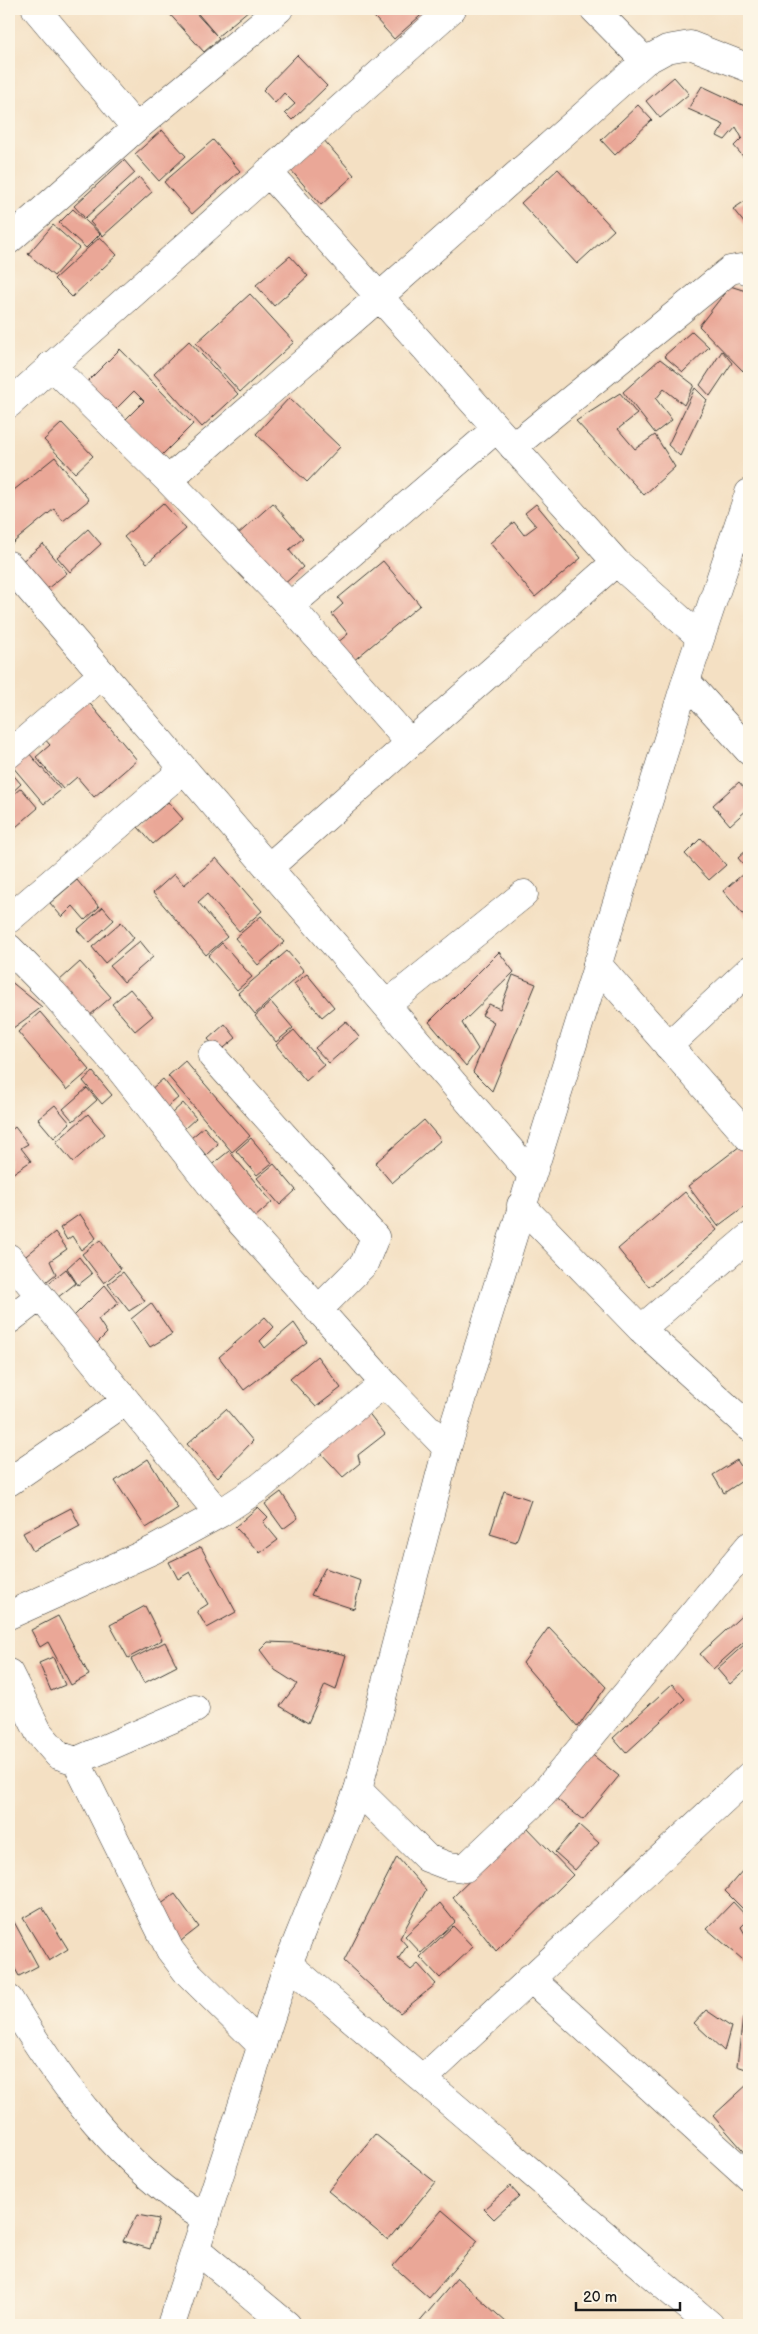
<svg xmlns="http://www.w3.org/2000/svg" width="758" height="2334" viewBox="0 0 758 2334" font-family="'Balsamiq Sans',sans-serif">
<rect width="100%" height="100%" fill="#fcf5e5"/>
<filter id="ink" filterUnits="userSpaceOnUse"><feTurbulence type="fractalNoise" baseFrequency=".02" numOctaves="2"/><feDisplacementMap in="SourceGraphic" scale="10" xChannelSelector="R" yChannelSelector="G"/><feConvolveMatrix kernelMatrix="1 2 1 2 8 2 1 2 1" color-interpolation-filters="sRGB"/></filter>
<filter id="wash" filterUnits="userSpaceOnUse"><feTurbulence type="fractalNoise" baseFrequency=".0096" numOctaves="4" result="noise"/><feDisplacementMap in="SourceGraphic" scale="20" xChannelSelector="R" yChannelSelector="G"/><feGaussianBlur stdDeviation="1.12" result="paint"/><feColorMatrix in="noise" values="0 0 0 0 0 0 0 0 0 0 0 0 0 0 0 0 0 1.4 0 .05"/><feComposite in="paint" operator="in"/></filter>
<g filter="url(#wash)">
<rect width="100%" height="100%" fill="#f4e0c3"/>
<g id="blocks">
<path fill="#eaa797" d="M165,9H192L216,35L194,9H250L217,37L219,39L204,52Z
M367,9H428L394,39Z
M297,55L327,86L292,120L285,113L295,104L284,93L275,103L263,90Z
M674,77L689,94L660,118L646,101Z
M702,86L749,108V160L747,161L734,146L742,138L736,127L725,140L717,136L724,125L688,109Z
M638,105L652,120L615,155L601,140Z
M162,130L186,156L159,181L135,154Z
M323,139L354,175L321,205L290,169Z
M213,140L240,171L192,214L164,182Z
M124,160L135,173L85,218L74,206Z
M558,169L614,230L577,264L521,203Z
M139,177L152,192L103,236L90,222Z
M748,199L749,201V229L733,209Z
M73,209L100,234L86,248L59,223Z
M53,225L79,248L54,276L28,254Z
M100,237L117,255L72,297L54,279Z
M290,256L308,276L274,306L256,285Z
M730,286L749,292V359L743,371L699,326Z
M250,294L294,342L240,392L196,343Z
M692,331L709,347L683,372L664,356Z
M189,341L238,394L202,427L154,374Z
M120,349L193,424L160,457L124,421L144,401L134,391L114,411L86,383Z
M722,351L732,363L710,396L700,385Z
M660,359L694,385L684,405L664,389L656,399L672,420L655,433L623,392Z
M695,388L707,400L680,456L668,445Z
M620,393L637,414L618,429L635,449L655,435L675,467L644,495L576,421Z
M289,398L340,447L307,482L256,434Z
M62,423L93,456L75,473L44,440Z
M55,457L89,500L63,521L54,509L9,546V494Z
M163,503L186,529L147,563L124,537Z
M273,503L303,538L289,550L303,567L281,587L236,536Z
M536,504L581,558L535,597L490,543L514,522L524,535L536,526L525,513Z
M88,529L101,544L70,572L57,557Z
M43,544L67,573L38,596L15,567Z
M383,561L420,605L346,667L331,648L348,634L332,614L343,604L338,598Z
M86,699L137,760L94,797L77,777L63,789L36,757L50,745L43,737Z
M28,752L61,790L44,804L12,766Z
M9,770L21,784L9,795Z
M739,782L749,794V808L730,825L713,805Z
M21,788L38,808L9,833V798Z
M168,802L183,819L153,844L138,827Z
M701,838L726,865L709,880L685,854Z
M749,848V871L738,858Z
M216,858L262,911L239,931L207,894L198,902L227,937L206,955L153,893L174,874L184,885Z
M743,874L749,881V921L723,891Z
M77,880L99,907L85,920L73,906L62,917L50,903Z
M103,907L114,920L89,943L77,930Z
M261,916L284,942L258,965L235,938Z
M121,922L134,938L105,963L92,947Z
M140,941L153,957L124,982L110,966Z
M222,943L252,977L237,990L208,956Z
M287,951L304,971L255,1014L238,993Z
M499,952L514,972L462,1023L478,1049L466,1066L429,1022Z
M80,962L111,997L89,1016L59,981Z
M307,974L334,1007L322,1017L294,984Z
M513,975L536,984L492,1091L473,1072L494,1022L482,1015L489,1004L500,1009Z
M9,980L42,1007L9,1031V1002L12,999L9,996Z
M130,989L153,1016L135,1031L112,1004Z
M271,1002L293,1028L276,1042L255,1016Z
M40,1012L90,1070L67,1090L18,1032Z
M346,1021L359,1037L329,1063L315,1048Z
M225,1024L236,1038L219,1052L208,1039Z
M294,1030L324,1065L306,1081L276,1045Z
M185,1061L250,1136L232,1152L168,1076Z
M93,1072L112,1095L102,1104L83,1081Z
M163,1079L178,1098L166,1108L150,1090Z
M87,1088L97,1100L73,1121L63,1109Z
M183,1103L196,1118L184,1129L171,1114Z
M55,1105L70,1123L54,1138L38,1119Z
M88,1114L105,1134L73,1162L56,1142Z
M424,1120L441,1140L392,1183L375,1163Z
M15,1127L28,1144L21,1148L31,1161L9,1176V1132Z
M204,1127L218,1144L206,1155L191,1138Z
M251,1138L272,1163L257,1175L236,1151Z
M744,1143L749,1150V1203L718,1226L688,1186Z
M229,1151L272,1202L253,1219L209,1167Z
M274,1164L296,1190L280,1205L257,1178Z
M685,1192L717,1230L649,1287L618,1249Z
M80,1214L96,1238L81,1250L72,1236L67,1240L60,1228Z
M55,1232L67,1249L50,1261L56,1274L42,1285L21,1260Z
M100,1240L121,1269L104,1283L82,1254Z
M79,1257L92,1274L78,1285L67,1268Z
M66,1269L76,1283L57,1298L45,1286Z
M123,1272L145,1301L129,1311L108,1284Z
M105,1285L119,1303L98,1319L107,1333L95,1345L73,1317Z
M151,1303L172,1334L150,1347L131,1319Z
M265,1317L274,1327L260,1341L265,1348L294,1323L307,1342L244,1390L219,1357Z
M317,1356L341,1388L316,1407L290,1379Z
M226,1409L253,1441L217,1478L187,1444Z
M367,1411L385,1434L358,1455L360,1463L343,1477L320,1452Z
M148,1459L178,1508L146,1528L115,1481Z
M737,1460L748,1477L724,1493L713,1475Z
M504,1491L531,1500L516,1542L490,1534Z
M281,1492L298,1518L283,1529L265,1504Z
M258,1507L268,1517L263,1522L278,1540L260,1553L235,1527Z
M71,1508L80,1526L33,1551L23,1533Z
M201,1547L236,1612L207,1628L197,1611L208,1604L190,1572L178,1579L169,1562Z
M325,1568L361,1581L354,1609L311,1595Z
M145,1606L162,1640L128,1658L110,1625Z
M749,1609V1637L713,1669L700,1654Z
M58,1616L89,1675L71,1685L48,1642L40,1647L31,1630Z
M549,1627L606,1687L578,1727L523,1663Z
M165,1642L177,1666L144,1683L131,1659Z
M268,1642L293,1643L346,1655L336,1690L325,1685L308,1723L280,1706L297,1684L275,1670L260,1650Z
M745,1644L749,1648V1667L730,1684L717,1669Z
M53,1657L65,1685L51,1691L39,1663Z
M672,1684L685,1699L626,1753L613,1738Z
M590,1753L619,1776L583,1820L554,1797Z
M579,1825L599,1843L575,1870L555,1852Z
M526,1826L573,1875L496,1951L453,1897Z
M397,1857L426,1890L400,1938L407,1946L398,1959L411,1970L418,1964L436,1984L400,2013L344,1961Z
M749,1863V1888L746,1891L749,1895V1915L725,1891Z
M175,1894L199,1927L177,1944L153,1910Z
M733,1902L749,1919L741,1927L749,1941L745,1945L749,1949V1965L707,1929Z
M440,1903L455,1922L421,1953L405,1936Z
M42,1907L68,1949L49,1961L23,1918Z
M13,1920L38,1966L19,1976L9,1958V1922Z
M453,1926L473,1947L440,1978L420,1957Z
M706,2010L731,2027L724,2051L694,2023Z
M749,2016V2070L737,2066L743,2017Z
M749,2083V2157L713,2116Z
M375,2134L435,2182L388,2240L328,2191Z
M510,2186L519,2196L494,2219L484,2209Z
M442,2210L478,2241L429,2298L393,2266Z
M137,2215L159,2219L150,2249L123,2241Z
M457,2278L507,2323L504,2325H417Z"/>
</g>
</g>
<g filter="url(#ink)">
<use href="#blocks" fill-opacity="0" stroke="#3c3935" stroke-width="1"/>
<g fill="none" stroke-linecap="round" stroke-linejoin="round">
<defs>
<path id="minor" d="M36,9L136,128
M594,9L645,61
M268,172L616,562L700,637
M9,240L136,128L279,9
M51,365L168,480L290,606L410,743
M9,404L452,9
M513,447L730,270L741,268L749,271
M168,480L379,297L645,61L667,49L690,45L749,68
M9,565L531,1174
M290,606L496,429
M686,681L749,751
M9,754L103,674
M268,868L616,562
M9,919L184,769
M9,948L54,994L120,1069L236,1217L384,1383L447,1448
M597,964L749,1138
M386,1005L524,894
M668,1046L749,970
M212,1056L375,1237L364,1264L318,1310
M521,1205L641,1329L749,1427
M9,1258L219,1514
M9,1320L40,1296
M641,1329L749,1237
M9,1482L126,1401
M9,1615L153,1550L219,1514L260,1487L384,1383
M9,1673L39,1733L58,1755L76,1761L195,1709
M76,1761L170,1950L186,1971L262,2046
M358,1790L427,1858L448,1866L465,1868L542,1795L749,1546
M288,1964L710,2325
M530,1978L749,2177
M9,1999C59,2082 122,2168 206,2219
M423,2079L749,1776
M197,2250L287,2325"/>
<path id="tertiary" d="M171,2325L288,1964L358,1790L447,1448L686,681L749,493"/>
</defs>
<use href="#minor" stroke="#3c3935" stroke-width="29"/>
<use href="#tertiary" stroke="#3c3935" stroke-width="29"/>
<use href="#minor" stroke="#fff" stroke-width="28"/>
<use href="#tertiary" stroke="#fff" stroke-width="28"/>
</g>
</g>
<rect width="758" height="2334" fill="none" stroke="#fcf5e5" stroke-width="30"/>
<path d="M576 2302v8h104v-8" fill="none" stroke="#1c1c1c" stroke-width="2.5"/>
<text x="583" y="2302" font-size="15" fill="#1c1c1c" stroke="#fcf5e5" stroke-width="4" paint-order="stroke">20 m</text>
</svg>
